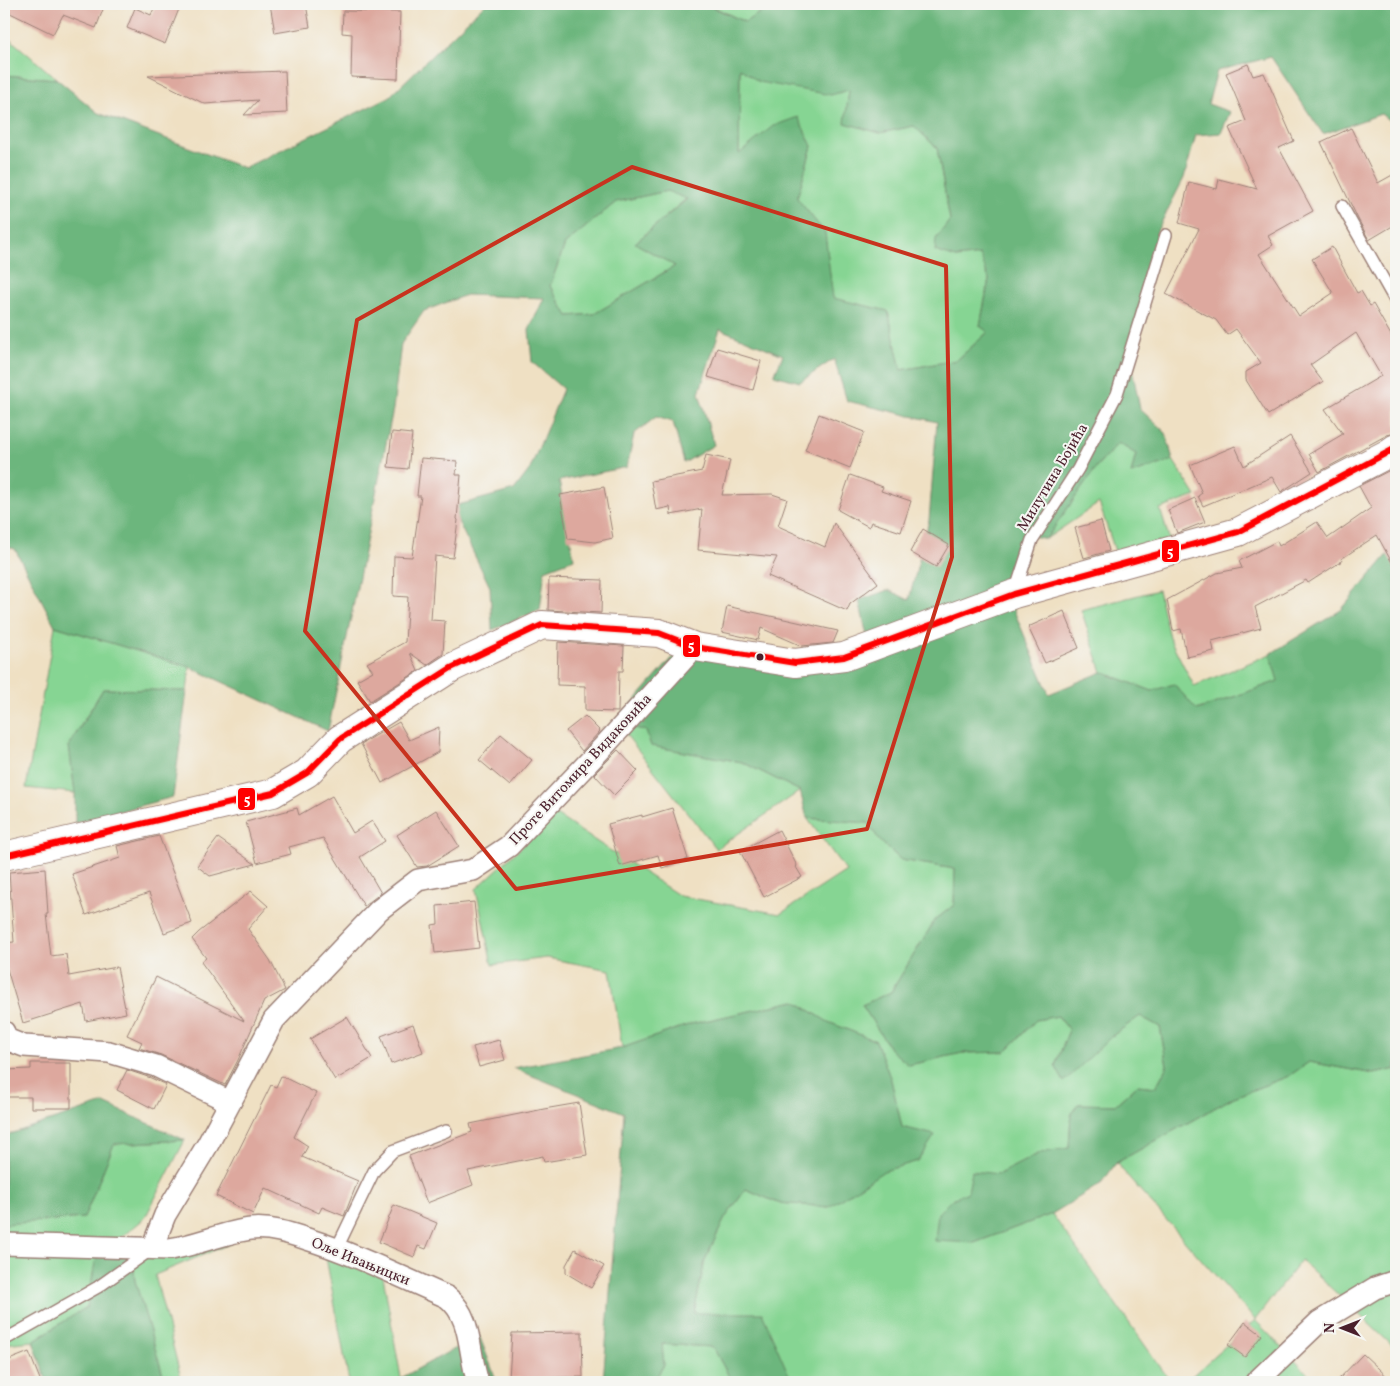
<svg xmlns="http://www.w3.org/2000/svg" width="1400" height="1386" viewBox="0 0 1400 1386" font-family="Vollkorn,serif">
<rect width="100%" height="100%" fill="#f6f6f2"/>
<filter id="ink" filterUnits="userSpaceOnUse"><feTurbulence type="fractalNoise" baseFrequency=".02" numOctaves="2"/><feDisplacementMap in="SourceGraphic" scale="10" xChannelSelector="R" yChannelSelector="G"/><feConvolveMatrix kernelMatrix="1 2 1 2 8 2 1 2 1" color-interpolation-filters="sRGB"/></filter>
<filter id="wash" filterUnits="userSpaceOnUse"><feTurbulence type="fractalNoise" baseFrequency=".0096" numOctaves="4" result="noise"/><feDisplacementMap in="SourceGraphic" scale="20" xChannelSelector="R" yChannelSelector="G"/><feGaussianBlur stdDeviation="1.12" result="paint"/><feColorMatrix in="noise" values="0 0 0 0 0 0 0 0 0 0 0 0 0 0 0 0 0 1.4 0 .05"/><feComposite in="paint" operator="in"/></filter>
<g filter="url(#wash)">
<rect width="100%" height="100%" fill="#efe0c3"/>
<path fill="#86d593" stroke="#687a5f" d="M710,4H773L745,22L710,5Z
M4,34L57,79L4,75Z
M740,67L849,89L846,123L880,133L914,126L937,148L950,220L936,239L956,258L980,255L989,279L980,326L988,332L957,360L901,370L888,311L832,298L825,233L797,198L812,146L739,155Z
M667,191L687,198L635,243L675,266L594,314L568,316L550,286L565,244L616,202Z
M1118,443L1136,454L1131,474L1173,460L1196,496L1160,509L1170,541L1116,554L1099,503L1046,539L1096,468Z
M1158,590L1169,637L1194,686L1270,654L1279,681L1196,710L1174,684L1152,691L1102,672L1081,610Z
M55,626L190,667L187,691L103,689L69,745L75,793L26,788Z
M616,722L646,731L651,746L742,762L800,791L716,849Z
M556,815L680,896L780,914L846,871L807,818L868,823L880,841L901,860L955,869L954,905L935,920L891,992L862,1005L891,1050L909,1065L962,1053L1005,1052L1036,1020L1058,1016L1069,1030L1055,1066L1112,1036L1140,1016L1160,1027L1167,1066L1156,1087L1137,1085L1115,1105L1078,1104L1071,1114L1069,1148L1040,1153L999,1174L972,1172L969,1192L952,1199L974,1243L1052,1214L1171,1382H776L788,1375L694,1313L705,1260L725,1218L746,1189L778,1203L829,1207L884,1170L918,1161L902,1127L891,1080L876,1041L828,1022L795,1001L691,1024L622,1048L610,970L547,958L492,965L476,889Z
M1309,1062L1374,1074L1396,1069V1349L1301,1260L1255,1320L1316,1382H1185L1255,1320L1116,1163L1234,1097L1289,1076Z
M185,1140L145,1218L96,1258L87,1307L33,1341L4,1344V1224L84,1218L114,1144Z
M234,1242L155,1275L182,1382H165L135,1281L132,1256Z
M325,1252L382,1270L401,1378L408,1382H349Z
M661,1344L713,1347L732,1382H653L664,1365Z"/>
<path fill="#6cb67d" stroke="#5b6a54" fill-rule="evenodd" d="M485,4H710V6L745,22L773,4H1396V126L1381,114L1323,134L1271,57L1217,71L1208,104L1230,112L1221,133L1196,135L1184,178L1157,231L1132,368L1140,409L1166,433L1173,460L1131,474L1136,454L1118,443L1096,468L1046,539L1025,534L1007,586L1012,606L1049,694L1102,672L1152,691L1174,684L1197,710L1278,681L1270,654L1341,610L1396,545V1069L1374,1074L1309,1062L1289,1076L1234,1097L1116,1163L1102,1183L1052,1214L974,1243L935,1241L938,1213L952,1199L968,1192L972,1171L999,1174L1040,1153L1069,1148L1071,1114L1078,1104L1115,1105L1137,1085L1156,1087L1167,1066L1160,1027L1140,1016L1112,1036L1064,1082L1055,1066L1069,1030L1058,1016L1036,1020L1005,1052L962,1053L909,1065L891,1050L862,1005L891,992L935,920L954,905L955,869L901,860L880,841L868,823L807,818L800,791L742,762L651,746L646,731L616,722L676,654L787,670L848,641L867,636L859,600L889,590L909,600L929,520L937,422L847,401L834,359L800,382L774,375L783,355L720,329L699,393L714,445L684,463L673,422L656,417L634,434L627,467L559,481L574,559L545,570L540,610L492,630L490,587L451,507L514,490L530,469L563,389L532,362L529,330L544,298L466,295L424,311L401,344L393,409L328,731L190,667L55,626L15,549L4,546V75L57,79L98,113L244,168L389,97ZM740,68L759,82L831,95L849,90L845,123L880,133L914,126L937,148L950,220L936,239L935,251L956,258L980,255L989,279L980,326L988,332L957,360L901,370L888,311L833,298L825,233L797,198L812,146L798,117L773,126L739,154ZM667,191L687,199L635,243L675,266L594,314L568,316L550,286L565,244L616,202Z
M103,689L187,691L173,797L75,823V793L69,746Z
M795,1001L828,1022L876,1041L891,1080L902,1127L935,1135L918,1161L884,1171L829,1207L778,1203L746,1189L725,1218L705,1260L694,1313H762L789,1375L776,1382H732L713,1347L662,1344L664,1365L653,1382H603L624,1113L513,1068L622,1048L691,1024Z
M104,1103L185,1140L114,1144L84,1218L4,1224V1136Z
M132,1256L135,1281L165,1382H47L33,1341L87,1307L96,1258Z
M479,1335L497,1382H408L401,1378Z"/>
<g id="blocks">
<path fill="#dda89e" d="M4,4H105L96,28L63,15L53,34L4,10Z
M156,4H181L165,44L127,28L135,8L151,15Z
M270,4H306L310,27L275,33Z
M343,11L400,12L398,79L351,77L352,34L342,33Z
M1248,64L1253,76L1264,73L1294,141L1279,148L1313,211L1268,236L1273,245L1259,254L1299,316L1333,293L1312,259L1332,247L1357,293L1361,291L1370,306L1373,304L1396,344V433L1387,435L1319,472L1309,454L1343,434L1325,409L1381,376L1356,333L1310,365L1323,382L1268,415L1246,380V372L1261,363L1236,329L1227,335L1216,320L1166,294L1199,229L1179,223L1189,182L1217,189L1219,179L1257,189L1229,128L1246,121L1226,73Z
M285,71L287,113L244,115L258,100L205,104L148,76Z
M1351,128L1378,183L1396,173V224L1369,240L1358,219L1321,142Z
M717,348L761,361L753,390L708,377Z
M819,414L864,432L850,468L805,450Z
M392,432L412,434L408,469L388,467Z
M1290,436L1312,472L1281,492L1272,477L1203,506L1198,496L1202,493L1190,465L1235,446L1244,466Z
M706,455L730,460L722,495L772,494L787,499L778,526L825,547L834,523L878,583L850,604L847,611L768,576L777,557L698,550L702,509L671,515L670,507L656,510L651,481L702,471Z
M421,458L457,461L456,475H461L457,519L458,520L453,558L435,556L431,620L445,621L443,654L427,665L410,653L418,671L370,701L357,680L373,671L367,663L405,642L408,597L393,596L394,556L412,557L421,496H417Z
M1396,467V570L1377,535L1341,559L1342,561L1308,583L1306,580L1255,607L1261,628L1212,641L1214,651L1187,657L1181,629L1173,631L1167,600L1217,573L1242,568L1239,561L1277,541L1279,546L1317,522L1328,538L1371,508L1359,486Z
M850,475L883,487L881,491L911,501L901,532L871,522L869,527L838,510Z
M604,487L613,538L595,542L568,539L560,495Z
M1195,498L1205,522L1177,533L1168,510Z
M1101,521L1109,551L1084,558L1075,528Z
M923,529L949,545L936,567L910,552Z
M549,578L602,580L601,613L548,610Z
M727,606L748,611L838,631L833,643L802,646L761,628L758,640L722,632Z
M1064,611L1079,648L1045,663L1028,627Z
M558,642L624,646L623,671H619L618,712L585,711V686L557,685Z
M585,716L600,731L582,751L566,731Z
M399,722L409,740L439,727L438,752L382,783L361,744Z
M501,734L532,760L510,786L479,760Z
M618,750L638,771L614,795L594,774Z
M332,796L353,833L372,821L385,841L360,857L381,893L364,906L323,838L289,847L291,854L257,863L246,822L297,808L299,815Z
M672,808L688,859L662,868L658,855L620,866L608,824L642,815V817Z
M436,810L459,846L427,866L417,867L397,835Z
M779,830L797,866L796,867L802,877L764,897L740,851Z
M159,836L192,923L164,933L149,893L86,915L72,874L120,858L117,846Z
M218,838L255,864L210,876L197,866Z
M45,869L48,914H46L51,956L66,954L69,976L117,967L126,1013L86,1021L83,1004L23,1023L7,969L4,970V943L14,942L9,872Z
M251,891L268,906L248,929L270,960L285,990L264,1001L238,1060L225,1085L161,1055L139,1048L142,1042L127,1035L156,977L244,1021L201,962L206,958L192,939L199,932Z
M474,902L479,948L435,953L432,925L438,924L437,906Z
M347,1017L372,1058L335,1080L310,1039Z
M413,1024L423,1052L391,1064L381,1036Z
M499,1040L505,1060L479,1067L473,1047Z
M31,1063H71V1108H31V1097H4V1070L31,1069Z
M127,1070L151,1078L166,1085L154,1109L117,1090Z
M281,1076L316,1093L294,1137L308,1146L302,1157L358,1181L344,1216L322,1207L319,1213L265,1188L253,1214L216,1196L271,1085L276,1087Z
M579,1103L587,1155L544,1162L543,1156L468,1171L473,1185L427,1203L409,1156L472,1132L470,1124L544,1109Z
M394,1205L437,1223L426,1249L418,1246L414,1257L379,1242Z
M575,1249L604,1266L591,1288L566,1273V1265Z
M1245,1322L1262,1335L1245,1357L1228,1345Z
M582,1332L583,1377L509,1378L512,1333Z
M29,1352L41,1382H4V1362Z
M1363,1354L1393,1382H1336Z"/>
</g>
</g>
<g filter="url(#ink)">
<use href="#blocks" fill-opacity="0" stroke="#9c8077" stroke-width="1"/>
<g fill="none" stroke-linecap="round" stroke-linejoin="round">
<defs>
<path id="lane" d="M1342,206L1396,302
M1015,592L1032,540L1078,469L1117,394L1166,235
M337,1248L374,1171L393,1151L446,1131
M4,1340L98,1287L149,1251"/>
<path id="street" d="M4,1032L6,1039L24,1046L109,1052L156,1066L230,1102
M4,1244L170,1249C198,1245 224,1232 251,1229C270,1227 289,1233 307,1239C355,1254 401,1277 447,1297C473,1317 468,1354 478,1382
M152,1248L165,1215L208,1144L274,1020L379,910L418,880L473,870L509,846L603,747L695,647
M1256,1382L1319,1322L1375,1288L1396,1281"/>
<path id="secondary" d="M4,856L273,793L307,773L340,739L451,668L542,625L659,633L695,647L795,663L844,657L1014,594L1238,532L1389,453L1396,448"/>
</defs>
<use href="#lane" stroke="#9c8077" stroke-width="14"/>
<use href="#street" stroke="#9c8077" stroke-width="24"/>
<use href="#secondary" stroke="#9c8077" stroke-width="30"/>
<use href="#lane" stroke="#fff" stroke-width="11"/>
<use href="#street" stroke="#fff" stroke-width="21"/>
<use href="#secondary" stroke="#fff" stroke-width="28"/>
<defs>
<path id="bus-1" d="M4,856L273,793L307,773L340,739L451,668L542,625L659,633L695,647L795,663L844,657L1014,594L1238,532L1396,448"/>
</defs>
<use href="#bus-1" stroke="#f6f6f2" stroke-width="10"/>
<use href="#bus-1" stroke="#f00" stroke-width="6"/>
</g>
</g>
<path fill="none" stroke="#c8321e" stroke-width="4" stroke-linejoin="round" d="M632,167L946,266L952,557L867,829L516,889L305,631L357,320Z"/>
<circle fill="#4a1f2b" stroke="#f6f6f2" stroke-width="2" cx="760" cy="657" r="4.5"/>
<g text-anchor="middle" stroke-width="4" stroke-linejoin="round" paint-order="stroke">
<g font-size="15" fill="#4a1f2b" stroke="#f6f6f2">
<text transform="translate(1052 477) rotate(-59)" y="5">Милутина Бојића</text>
<text transform="translate(580 769) rotate(-47)" y="5">Проте Витомира Видаковића</text>
<text transform="translate(361 1261) rotate(22)" y="5">Оље Ивањицки</text>
</g>
</g>
<g stroke="#f6f6f2" stroke-width="2">
<rect x="1161" y="539" width="19" height="24" rx="5" fill="#f00"/>
<rect x="682" y="634" width="19" height="24" rx="5" fill="#f00"/>
<rect x="237" y="787" width="19" height="24" rx="5" fill="#f00"/>
</g>
<g font-size="14" text-anchor="middle" font-weight="bold" fill="#fff">
<text x="1170" y="556">5</text>
<text x="691" y="650">5</text>
<text x="247" y="804">5</text>
</g>
<rect width="1400" height="1386" fill="none" stroke="#f6f6f2" stroke-width="20"/>
<g transform="translate(1342 1328) rotate(270)" stroke="#f6f6f2" stroke-width="4" paint-order="stroke">
<path d="M0-4L9 19L0 12L-9 19Z" fill="#4a1f2b"/>
<text y="-8" font-size="14" font-weight="bold" text-anchor="middle" fill="#4a1f2b">N</text>
</g>
</svg>
